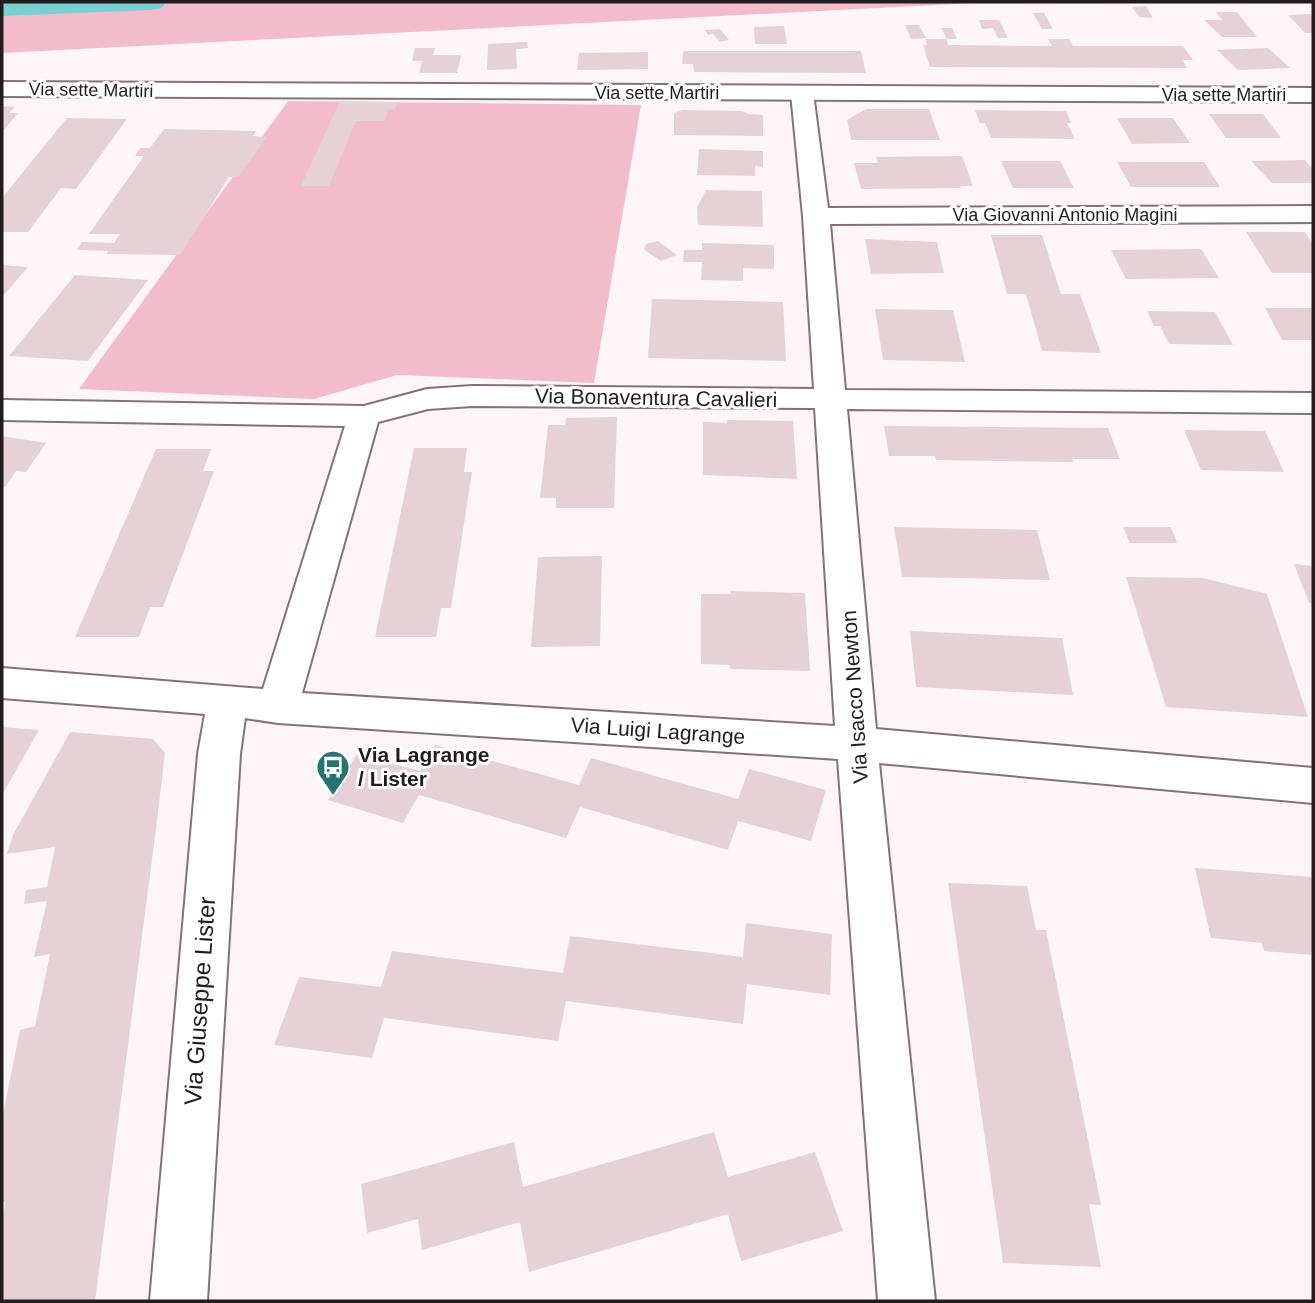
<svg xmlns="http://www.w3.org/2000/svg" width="1315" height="1303" viewBox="0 0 1315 1303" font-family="Helvetica,sans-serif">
<rect width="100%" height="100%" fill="#fdf5f7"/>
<path fill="#f2bccb" d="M2,2H995L2,53Z
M288,101L641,105L594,383L397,375L314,399L79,389Z"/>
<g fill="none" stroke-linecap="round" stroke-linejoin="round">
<path fill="#79d0d2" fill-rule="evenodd" d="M2,2H166L162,8L152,10L2,16Z"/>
</g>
<path fill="#e5d1d6" d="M1146,6L1153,18L1139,17L1132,7Z
M1216,12H1237L1257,37H1222L1204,20H1222Z
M1033,13H1044L1053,29H1042Z
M1313,14V33H1305L1288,15Z
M979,20H999L1008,38H998L993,28L982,29Z
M905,25H919L926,38L911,39Z
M784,26L787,44H755L754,27Z
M941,28H952L957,39H947Z
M720,29L729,40L720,42L713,34L708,35L705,30Z
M925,39H947L948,45L1052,46L1048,39H1069L1073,46H1183L1193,60H1183L1187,68L930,67L923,45H927Z
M527,42L528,48L516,49L517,69L487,70L488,44Z
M415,48H435L433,55H461L457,73H419L422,61H412Z
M1268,48L1290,68L1238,70L1217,50Z
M683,51H861L866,73L694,72L693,64H682Z
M648,52V69L577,70L579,53Z
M340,101L398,102L395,109H389L384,121H356L329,186H301Z
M2,106L15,107L9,113H18L2,132Z
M866,109H929L940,140H851L847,120Z
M682,110L742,111L749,114L763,115V136L674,135V113Z
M975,110L1066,111L1071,123H1067L1075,139L991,138L985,123H980Z
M1209,114H1263L1281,138H1226Z
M67,118L127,119L76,189L61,188L28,232H2V198Z
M1117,118H1173L1190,143L1132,144Z
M164,129L256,131L253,136L267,137L238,177H229L180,255L107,254L108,251L77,250L82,242L114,243L120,234H89L144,156H135L140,148H150Z
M699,149L763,151V167L755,166V176L697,175Z
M962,156L973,186H960L961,188L861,189L854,163H878L876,157Z
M1305,160L1313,170V183H1272L1251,161Z
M1001,161H1060L1074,188H1013Z
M1117,162H1204L1220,187H1131Z
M706,190L762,191L763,227L698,225L697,207Z
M1246,232H1305L1313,244V273H1272Z
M991,235H1042L1061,294H1080L1101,353L1042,351L1026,294H1007Z
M865,239L937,242L944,273L871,274Z
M658,241L677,255L661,261L644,250L646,244Z
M702,243L774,245V269L743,268V281L701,280L702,262H683L684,250H702Z
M1201,249L1219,278L1126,279L1111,250Z
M2,265L28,267L2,297Z
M75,275L148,280L88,361L9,356Z
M652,299L783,302L786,361L648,358Z
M1265,308H1313V340H1282Z
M875,309L953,310L965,362L883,360Z
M1147,311L1215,312L1233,345L1169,344L1160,326H1154Z
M617,417L614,508H556V498H540L548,425H565L566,418Z
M727,420L793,421L797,479L703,475V422L727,423Z
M884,426L1108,428L1120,459H1072L1073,462L936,460L935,456H889Z
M1184,430L1265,431L1284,472L1201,470Z
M2,436L46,443L26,472L16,471L5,487L2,486Z
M414,448H467L464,472H472L451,608H441L436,637H375Z
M156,449H211L203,471H214L163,607H150L139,637H75Z
M894,527L1037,530L1050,580L902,577Z
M1123,527H1171L1177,543H1130Z
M602,556L600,646L531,647L538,557Z
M1294,564L1313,566V603H1309Z
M1126,577L1203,578L1267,594L1308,717L1166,707Z
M730,591L805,593L810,671L730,669V665L701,664V594H731Z
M910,631L1062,638L1073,695L916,687Z
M2,727L39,730L2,795Z
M70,732L153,739L165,753L158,813L95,1301H2V1224L5,1202H2V1119L20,1030L35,1026L50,954L34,957L47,901L24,904L26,890L47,887L55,847L7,854L13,835Z
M435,745L579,785L591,758L738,799L749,769L826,790L811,841L738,821L728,850L580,807L566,838L419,795L403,823L328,800L357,754L420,771Z
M1195,868L1313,877V955L1264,951L1262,943L1211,938Z
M948,883L1027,886L1036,930H1046L1101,1205L1089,1204L1101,1267L1003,1263Z
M746,923L832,934L830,995L747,984L743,1024L566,1001L558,1041L384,1018L372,1058L274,1045L299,977L381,987L392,951L563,973L570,936L743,957Z
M714,1132L728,1177L815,1152L843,1231L741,1261L728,1214L529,1272L520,1222L422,1250L418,1219L367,1233L361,1184L514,1142L523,1187Z"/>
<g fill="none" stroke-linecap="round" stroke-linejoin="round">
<defs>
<path id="street" d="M802,86L810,88L813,93L828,208L1313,206V222L830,224L845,390L1313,393V413L847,409L876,729L1313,768V803L879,763L935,1301H878L838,759L278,723L245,718L240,754L207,1301H150L198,754L205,714L2,698V668L263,689L345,426L2,420V400L364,406L427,389L472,386L814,389L803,216L791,93L794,88ZM472,406L815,408L835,726L302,693L378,422L428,409Z"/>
<path id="secondary" d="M2,82L1313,88V102L2,96Z"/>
</defs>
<use href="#street" stroke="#857277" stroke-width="4"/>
<use href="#secondary" stroke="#857277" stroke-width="4"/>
<use href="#street" fill="#fff" fill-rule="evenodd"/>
<use href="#secondary" fill="#fff" fill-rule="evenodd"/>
</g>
<defs>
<symbol id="bus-pin" viewBox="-11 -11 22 30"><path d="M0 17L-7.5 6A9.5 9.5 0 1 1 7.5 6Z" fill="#277273" stroke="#fff"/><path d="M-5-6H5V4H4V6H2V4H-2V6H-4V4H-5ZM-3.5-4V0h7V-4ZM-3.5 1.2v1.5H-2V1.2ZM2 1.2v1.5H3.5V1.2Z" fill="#fff"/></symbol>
</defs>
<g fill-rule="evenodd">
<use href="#bus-pin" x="314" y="748" width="38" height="52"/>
</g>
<g text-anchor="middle" stroke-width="6" stroke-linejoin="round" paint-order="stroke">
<g font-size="18" fill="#231c1e" stroke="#fff">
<text transform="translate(91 90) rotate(1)" y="6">Via sette Martiri</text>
<text x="657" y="99">Via sette Martiri</text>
<text x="1224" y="101">Via sette Martiri</text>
<text x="1065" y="221">Via Giovanni Antonio Magini</text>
</g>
<g font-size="21" fill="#231c1e" stroke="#fff">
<text transform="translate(656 398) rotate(1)" y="7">Via Bonaventura Cavalieri</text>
<text transform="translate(855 697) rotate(-94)" y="7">Via Isacco Newton</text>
<text transform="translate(658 731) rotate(4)" y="7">Via Luigi Lagrange</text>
</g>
<g font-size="21" font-weight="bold" fill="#231c1e" stroke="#fff" text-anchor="start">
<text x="358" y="762">Via Lagrange<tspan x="358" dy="24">/ Lister</tspan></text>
</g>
<g font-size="24" fill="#231c1e" stroke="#fff">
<text transform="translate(200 1001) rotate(-86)" y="8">Via Giuseppe Lister</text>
</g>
</g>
<rect width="1315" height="1303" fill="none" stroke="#231c1e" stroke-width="7"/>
</svg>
